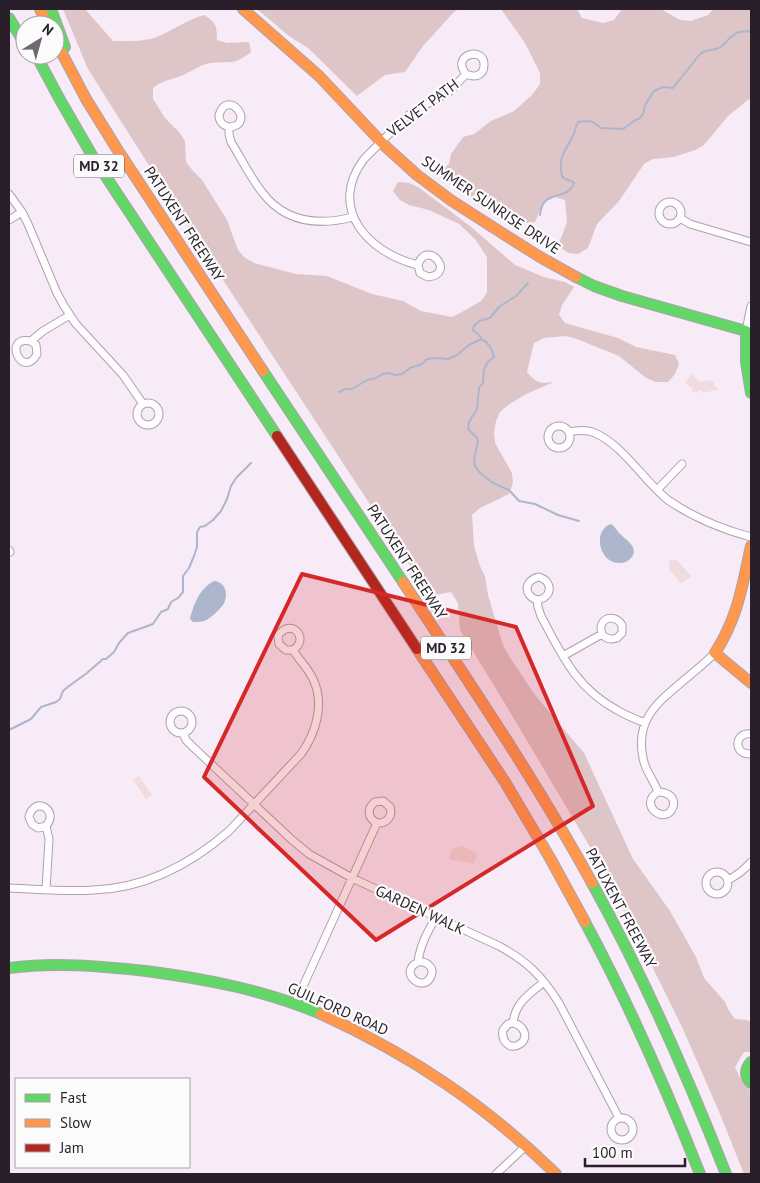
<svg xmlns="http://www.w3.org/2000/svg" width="760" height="1183" viewBox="0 0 760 1183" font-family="'PT Sans',sans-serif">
<rect width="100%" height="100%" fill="#f7ebf8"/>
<path fill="#f0dcde" d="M691,374L701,382L711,380L714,383V386L717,387V390L702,393L701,391H698V392L694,393L692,391V388L685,383Z
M670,560H677L691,576L681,584L669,569Z
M139,776L152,795L146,799L133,780Z
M458,846H463L476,854L477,856L474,863C470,864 467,861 462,862L459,860L455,861L450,859L449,857L453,848H457Z"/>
<path fill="#dec5c7" d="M63,9H85L113,41C127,41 143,42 157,37C173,30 187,20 204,15C216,22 217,26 217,40L227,43L249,42L251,52C232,67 230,60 210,63C200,65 191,72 181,76C170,80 163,80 153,88V99L165,118L179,132L185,141L186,162L193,171L202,180L227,220L238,250L244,257L254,263L296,274L327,276L372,294L403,301L421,311L452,317L462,312L481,301L487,293V257L475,239L459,224L429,210L409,205L400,200L393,191L398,182L409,183L418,187L470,226L515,265L544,277L565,282L574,287L562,305L559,315L565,323L618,338L636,347L675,355L679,364L675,374L668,382H656L646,378L619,356L577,339L566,336L544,338L534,343L527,372C536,383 540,384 554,382L526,394L508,405L500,412L496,421L494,432L495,443L512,473L513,483L509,494L480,508L472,515L474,546L480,566L485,576L488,595L503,645L509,656L535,695L584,753L633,859L670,911L696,957L704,978L725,1002L729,1011L735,1019L747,1020L751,1022V1052H744L735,1067L739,1076L751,1092V1174H744L720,1114L682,1027L609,879L507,707L460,630L458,603L451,592L430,596L172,202L88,69Z
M257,9H459L454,12L423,46L405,72L385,75L357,96L308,48L289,36Z
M501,9H577L582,18L603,23L614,20L622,9H661L680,20L691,21L708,15L713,9H751V99L748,100L728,116L704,145L695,150L674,157L653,159L644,164L619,201L597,224L588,248L578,254L568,253L558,246L567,222L565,200L555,197L544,201L535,222L525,223L503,218L447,181L441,171L449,164L451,154L463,137L474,134L491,121L514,111L532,95L540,84V73L525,43Z"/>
<path fill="#acb6cc" d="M611,524C615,527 616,529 619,533C626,540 640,548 631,558C628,561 625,563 620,563C599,564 592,530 611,524Z
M214,581C226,582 229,595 223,605C219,610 213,616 208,619C204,622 198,622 193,622L190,619C193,605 200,588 214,581Z"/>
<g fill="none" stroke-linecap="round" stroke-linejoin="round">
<path stroke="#acb6cc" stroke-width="2" d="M540,215C542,188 567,202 574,183C570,179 565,181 562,176C558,157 564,153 572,138C575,133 575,128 578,122L588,121L593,122L601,128L623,129L634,121L640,118L643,114L645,105L654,91L663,87L673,88L700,54C706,49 712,51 719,48C727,43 730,35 739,32C743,31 747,32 751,31
M481,339C488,342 493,350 494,357L488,362L484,369L483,383L479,388L477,409L469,422L468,429L477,438L478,441L474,459L475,466L479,472L493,483L509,490L519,501L535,504L558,515L579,521
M339,392L346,389H352L367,380L376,378L383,374L389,373L395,375L402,374L410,368L422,364L427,359L435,358L448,359L457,355L469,345L481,339V337L473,330L474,326L479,321L490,318L499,307L516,296L528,283
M9,730L31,719L41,707L56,702L60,699L63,691L69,686L87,673L103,659H106L114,652L119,643L128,633L153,624L161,612L168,609L171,602L178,598L183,592V576L189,568L194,556L197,547V532L200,527L205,526L213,520L221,511L227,499L231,486L236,478L251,463"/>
<defs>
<path id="street" d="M229,127C222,125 219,122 219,115C228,87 257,125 229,127V134L231,142C241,158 250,177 262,192C285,223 318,226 353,217
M9,194L22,212L28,224L57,293L64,306L76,324L123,375L143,404
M659 213a11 11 0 1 1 22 0a11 11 0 1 1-22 0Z
M680,218L690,224L751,242
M9,220L22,212
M418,265L420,273L428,277C457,274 427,238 418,265C368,253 327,208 364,159L406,117L416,110L449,92L466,74C474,78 484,76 484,65C485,46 450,54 466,74
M746,331L751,306
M31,341L36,345L37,354C23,381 1,335 31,341L43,331L70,315
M137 414a11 11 0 1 1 22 0a11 11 0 1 1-22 0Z
M548 437a11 11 0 1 1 22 0a11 11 0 1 1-22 0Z
M569,432C578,430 586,429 595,433C624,446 643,480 668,500C694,518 721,529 751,537
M657,490L682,464
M9,550L10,552
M537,600C523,595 524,580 539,577C554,582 552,598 537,600L538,607L541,616C562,655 576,688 617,710C625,715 635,719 645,723
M563,656L602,634C606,639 611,640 617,638L622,633V625C613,612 597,619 602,634
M170 722a11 11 0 1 1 22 0a11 11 0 1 1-22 0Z
M183,733L186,740L193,747L291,839L309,854L352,878L499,946C527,961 542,976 559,1003L619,1118
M751,734C734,732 733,755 751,754
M658,792C637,805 666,826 673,807C676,797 667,792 658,792C654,780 645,771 643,758C635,720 657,703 683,681C694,672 705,663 715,653
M46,826L38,828L32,824L29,817C34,795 60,810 46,826L49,839L46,890
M706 883a11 11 0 1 1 22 0a11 11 0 1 1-22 0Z
M728,880C738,875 744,870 751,862
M9,888C37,889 66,892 94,890C145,888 191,864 229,831L301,754C316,733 325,704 313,679C308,668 299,660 293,650C311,638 290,617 278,636L279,644L286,650H293
M418,962C397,973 424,994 431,976C435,967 426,961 418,962C420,945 428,931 436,917
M295,1004L377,823C367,818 367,808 375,802L383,801L390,807C393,816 387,824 377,823
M513,1023C523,1025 530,1037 520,1044C510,1051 501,1041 503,1030L508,1024L513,1023C515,1003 529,994 544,982
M611 1129a11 11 0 1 1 22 0a11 11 0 1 1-22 0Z
M496,1174L526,1146"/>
<path id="fast" d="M51,9L65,47
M9,18L25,44
M36,55L59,98L93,157L277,436
M576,277L594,286L622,296L746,331V362L751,393
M263,371L403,582
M592,883C644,977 687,1075 726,1174
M585,922C629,1004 666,1088 700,1174
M9,968C55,962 100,966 146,971C206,979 265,990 321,1014
M751,1062C745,1069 744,1076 751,1083"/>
<path id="slow" d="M40,9L48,25
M243,9L319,76L385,146L417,175L452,201L502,233L540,257L576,277
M55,40L86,99L117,149L263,371
M751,546C742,587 738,617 715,653L751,683
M403,582C468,681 535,779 592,883
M417,649L505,782L550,858L585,922
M321,1014C411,1055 485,1105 556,1174"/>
<path id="jam" d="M277,436L417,649"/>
</defs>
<use href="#street" stroke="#aca2ad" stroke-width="9"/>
<use href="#fast" stroke="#aca2ad" stroke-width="12"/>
<use href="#slow" stroke="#aca2ad" stroke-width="12"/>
<use href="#jam" stroke="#aca2ad" stroke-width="12"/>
<use href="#street" stroke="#fefcfe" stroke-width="7"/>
<use href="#fast" stroke="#63d668" stroke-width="10"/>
<use href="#slow" stroke="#ff974d" stroke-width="10"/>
<use href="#jam" stroke="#b3261e" stroke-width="10"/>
</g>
<path fill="#d62828" fill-opacity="0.2" stroke="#d62828" stroke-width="4" stroke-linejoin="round" d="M302,574L516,627L593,806L376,940L204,777Z"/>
<g text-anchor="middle" stroke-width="4.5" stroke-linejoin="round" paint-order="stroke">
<g fill="#fbfbfb" stroke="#686169" stroke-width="1">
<rect x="74" y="154.5" width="50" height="23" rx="4"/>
<rect x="421" y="636.5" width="50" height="23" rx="4"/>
</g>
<g font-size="14" font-weight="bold" fill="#291f2a">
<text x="99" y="171">MD 32</text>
<text x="446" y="653">MD 32</text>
</g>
<g font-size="15" fill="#291f2a" stroke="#fbfbfb">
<text transform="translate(423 108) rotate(-37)" y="5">VELVET PATH</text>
<text transform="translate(491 205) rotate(34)" y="5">SUMMER SUNRISE DRIVE</text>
<text transform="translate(184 224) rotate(57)" y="5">PATUXENT FREEWAY</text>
<text transform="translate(407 562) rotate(57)" y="5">PATUXENT FREEWAY</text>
<text transform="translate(621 908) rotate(62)" y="5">PATUXENT FREEWAY</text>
<text transform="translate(420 910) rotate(25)" y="5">GARDEN WALK</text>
<text transform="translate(338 1009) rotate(24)" y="5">GUILFORD ROAD</text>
</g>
</g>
<rect width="760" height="1183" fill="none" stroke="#291f2a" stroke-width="20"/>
<rect x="15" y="1078" width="175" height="90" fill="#fbfbfb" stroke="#a7a3a7"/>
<rect x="25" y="1094" width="25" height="8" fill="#63d668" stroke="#a7a3a7"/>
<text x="60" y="1103" font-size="15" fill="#291f2a">Fast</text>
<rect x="25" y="1119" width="25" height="8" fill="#ff974d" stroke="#a7a3a7"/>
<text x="60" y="1128" font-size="15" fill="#291f2a">Slow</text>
<rect x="25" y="1144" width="25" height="8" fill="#b3261e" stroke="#a7a3a7"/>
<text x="60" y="1153" font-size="15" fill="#291f2a">Jam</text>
<g transform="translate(40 40) rotate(37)"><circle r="24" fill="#fbfbfb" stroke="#a7a3a7"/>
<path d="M0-4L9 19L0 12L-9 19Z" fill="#716672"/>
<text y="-8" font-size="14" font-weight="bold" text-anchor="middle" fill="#291f2a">N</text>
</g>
<path d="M585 1158v8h100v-8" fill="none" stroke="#291f2a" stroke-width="2.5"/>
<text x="592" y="1158" font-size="15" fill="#291f2a" stroke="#fbfbfb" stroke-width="4" paint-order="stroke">100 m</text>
</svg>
